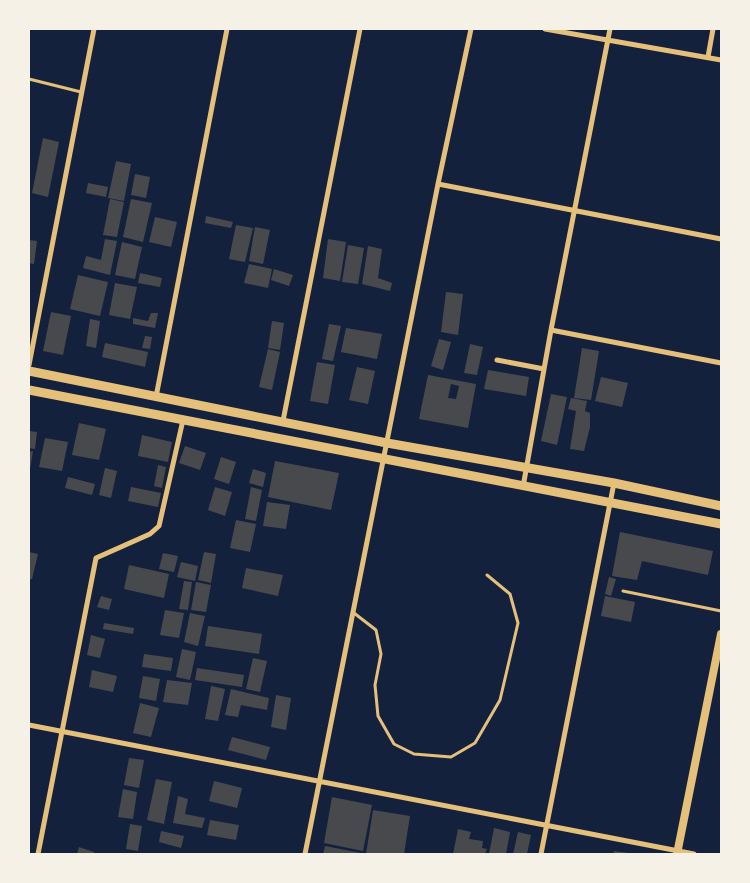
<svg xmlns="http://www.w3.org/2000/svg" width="750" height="883" viewBox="0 0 750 883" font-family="'Archivo Narrow',sans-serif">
<rect width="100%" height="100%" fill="#14213d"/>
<path fill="#48494c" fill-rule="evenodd" d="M43,138L59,142L48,197L32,193Z
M116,161L131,164L124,201L108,198Z
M135,174L150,177L146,198L131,195Z
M88,183L108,187L106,197L86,193Z
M110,199L124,202L117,237L103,235Z
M131,199L152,203L143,242L123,237Z
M206,216L233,222L231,228L205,223Z
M155,217L177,222L171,247L149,242Z
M236,225L253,228L245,262L229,259Z
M255,227L270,230L263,264L249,261Z
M105,239L117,241L110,275L83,268L86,256L101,260Z
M328,239L346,242L340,281L323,278Z
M29,240L37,241L34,264L29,263Z
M122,242L142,247L135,279L115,275Z
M348,245L364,248L358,284L342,282Z
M368,246L382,249L378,278L392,283L390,291L362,284Z
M249,264L272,269L268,288L244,283Z
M274,269L293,275L289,286L271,280Z
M140,273L162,278L160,287L138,283Z
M78,275L108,282L100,316L70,309Z
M115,283L137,287L130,319L109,315Z
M446,292L463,294L458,335L441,332Z
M51,312L71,316L63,355L43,351Z
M151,313H158L155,328L133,324V318L148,321Z
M90,319L100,321L96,348L86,346Z
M272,321L284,323L280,350L268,348Z
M329,324L341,326L333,361L322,359Z
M346,328L382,334L377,359L341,352Z
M145,336L152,337L150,349L142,348Z
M439,339L451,342L443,370L431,366Z
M105,343L148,352L145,367L102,357Z
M470,344L483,347L477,375L464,373Z
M582,348L599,351L591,400L574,398Z
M268,349L280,352L272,390L259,387Z
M317,362L335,365L328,404L310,401Z
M357,367L375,371L368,404L349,400Z
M488,370L529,377L526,396L484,389Z
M428,375L476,384L468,428L419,419ZM451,384L459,386L456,399L448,398Z
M601,377L628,383L622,407L595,401Z
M551,394L567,397L557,445L541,441Z
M571,398L587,401L585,411L590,413V427L584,451L570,449L576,411L568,409Z
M79,423L106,429L99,460L72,455Z
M29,431L37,432L35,449L29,448Z
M142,435L172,442L168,462L138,456Z
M45,438L68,442L62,471L39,467Z
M185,446L206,453L200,470L179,463Z
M33,451L30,469H29V452Z
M221,457L236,462L229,484L214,479Z
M275,461L339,473L331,510L268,497Z
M158,465L166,467L162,488L154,486Z
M105,468L117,471L111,498L99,495Z
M253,469L266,473L263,487L249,483Z
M68,477L95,484L92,495L65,488Z
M131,487L161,493L158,507L128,501Z
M215,487L232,492L225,516L208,510Z
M251,487L262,490L256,521L245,519Z
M267,502L290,505L286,529L263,526Z
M236,520L256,524L250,552L230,548Z
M620,532L713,551L708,575L642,561L637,580L612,576Z
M29,552L38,554L32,579H29Z
M204,552L216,554L211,583L198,580Z
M163,553L178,556L174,572L159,569Z
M181,562L198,566L195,581L177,577Z
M129,565L169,574L164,598L124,589Z
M246,568L283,575L278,596L242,588Z
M609,577L616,579L611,596L605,594Z
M184,581L192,582L188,610L179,609Z
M196,582L211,585L206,612L191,610Z
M101,596L112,599L109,610L97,607Z
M605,596L635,602L631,622L601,616Z
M165,610L184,613L179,638L160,635Z
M190,613L205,616L198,646L184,642Z
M104,623L134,628L133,634L103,629Z
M208,626L262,634L259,654L205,646Z
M91,635L105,639L100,658L87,655Z
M182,649L196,652L190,680L176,677Z
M144,654L173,658L171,671L142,667Z
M253,658L267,661L260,692L246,689Z
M197,668L244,675L242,687L195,680Z
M92,670L117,676L113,692L89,687Z
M143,676L160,679L156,701L139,698Z
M167,680L192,683L188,705L163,702Z
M211,686L225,689L218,721L205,719Z
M231,689L269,698L267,710L241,705L238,717L225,715Z
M276,695L291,698L286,730L271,727Z
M140,703L159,708L151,737L133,733Z
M232,737L270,747L266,760L228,750Z
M129,758L144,760L139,788L124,785Z
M156,779L172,782L164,824L147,820Z
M214,781L242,788L237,808L209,801Z
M123,789L137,792L133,819L118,817Z
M178,796L188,799L185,814L205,818L202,828L173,823Z
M332,797L372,805L363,851L324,843Z
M373,810L410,816L404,854H366Z
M210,820L239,825L236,840L207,835Z
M130,824L142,826L138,851L126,849Z
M494,828L510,832L506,854H489Z
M458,829L471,832L469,839L483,841L482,848L487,849L485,854H453Z
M161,831L184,836L181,848L159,842Z
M518,832L531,835L527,854H513Z
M325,846L361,853V854H323Z
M79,847L94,852V854H77Z
M614,851L628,853V854H613Z"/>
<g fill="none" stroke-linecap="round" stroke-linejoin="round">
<path stroke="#e5c07b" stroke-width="3" d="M29,79L81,92
M623,591L721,611
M354,613L376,630L381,654L375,685L378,716L394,744L414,754L451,757L475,743L500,700L518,623L510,594L487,575"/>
<path stroke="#e5c07b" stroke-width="5" d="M545,29L721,60
M708,57L713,29
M438,184L721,239
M551,330L721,363
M497,360L544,369
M29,365L94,29
M156,397L227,29
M283,421L360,29
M523,487L551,330L610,29
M29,725L694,854
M38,854L96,558L150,534L159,526L183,420
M305,854L438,184L471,29
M541,854L614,483"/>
<path stroke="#e5c07b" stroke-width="8" d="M677,854L721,634"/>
<path stroke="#e5c07b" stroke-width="9" d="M29,371L387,443L614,483L721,506
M29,390L721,524"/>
</g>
<rect width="750" height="883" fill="none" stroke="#f6f1e7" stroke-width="60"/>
</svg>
